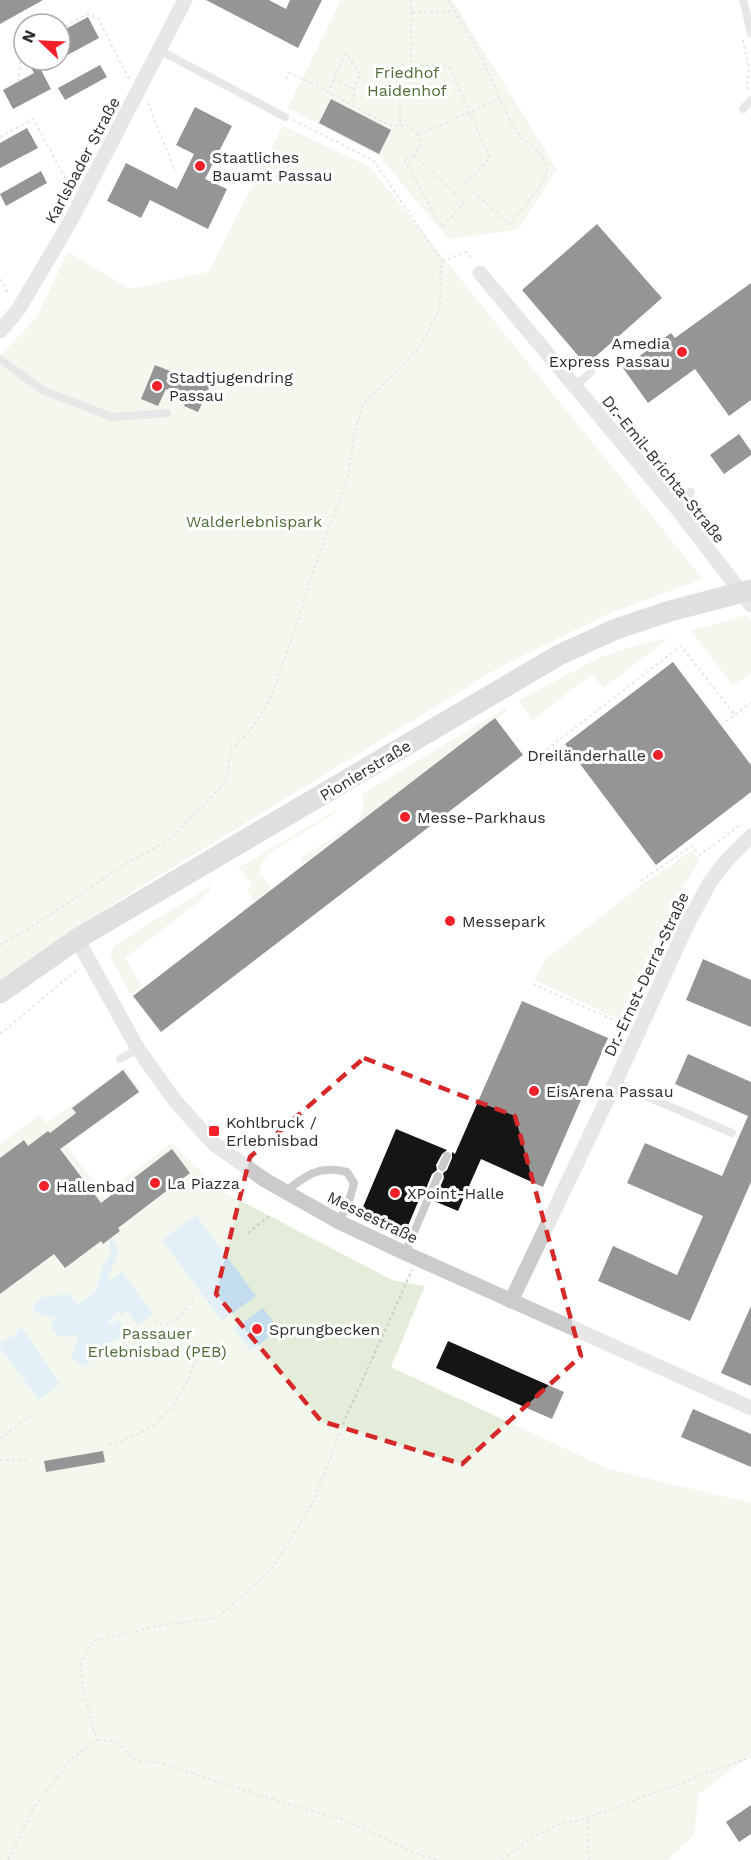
<svg xmlns="http://www.w3.org/2000/svg" width="751" height="1860" viewBox="0 0 751 1860" font-family="'Work Sans',sans-serif">
<rect width="100%" height="100%" fill="#fff"/>
<path fill="#e4edda" d="M341,0H452L557,169L518,230L448,239L379,156L288,108Z
M283,126L370,167L703,579L610,613L500,667L126,896L53,943L0,982V356L36,318L68,252L129,289L208,272Z
M746,615L751,621V673L733,686L691,631Z
M669,638L604,688L592,674L533,720L518,701L600,657L640,644Z
M505,708L507,711L302,865L301,861L302,857L353,825C363,815 365,807 362,794Z
M336,810L335,813L270,853L263,861L259,872L272,889L255,902L247,890L252,884L238,868Z
M692,850L700,861C666,910 644,965 619,1019L534,980L546,959L643,884Z
M212,885L205,897L125,958L143,987L132,997L111,959V952L116,944Z
M125,1067L141,1091L67,1146L103,1194L172,1143L220,1190L392,1280L425,1286L391,1367L609,1469L751,1503V1755L699,1794L694,1835L668,1860H0V1145L40,1114L47,1123Z"/>
<path fill="#c4ddee" d="M196,1215L256,1296L222,1321L162,1240Z
M113,1238L118,1253L109,1274L108,1282L122,1272L153,1314L138,1325L127,1310L121,1315L118,1311L107,1324L108,1325L120,1320L125,1335L110,1343L84,1367L71,1358L79,1334L71,1337L57,1335L51,1328L52,1323L56,1318L38,1314L32,1306L43,1297L69,1294L78,1305L96,1291L102,1267L111,1255L109,1240Z
M263,1308L279,1329L251,1351L234,1329Z
M21,1326L60,1384L39,1400L0,1348V1343L15,1335Z"/>
<path fill="#151515" d="M0,0H43L0,24Z
M206,0H269L286,9L290,0H322L298,48Z
M88,17L99,38L60,59V32Z
M27,60H58L41,70L51,89L13,109L3,90L34,73Z
M100,65L107,77L65,100L58,88Z
M331,99L391,130L379,154L319,123Z
M195,107L232,126L205,179L227,189L208,229L150,200L141,218L107,201L126,163L177,189L194,154L176,145Z
M27,128L38,148L0,168V143Z
M41,171L47,183L6,206L0,194Z
M597,224L662,298L586,365L522,290Z
M751,283V400L729,416L695,369L648,403L623,368L671,333L675,338Z
M155,365L180,375V373L210,386L198,412L184,406L188,398L166,389L158,406L141,399Z
M739,434L751,451V455L724,474L710,455Z
M673,662L751,765V792L656,865L565,744Z
M495,718L523,755L161,1032L133,996Z
M703,959L751,980V1027L686,1000Z
M522,1001L608,1038L543,1187L481,1159L458,1211L434,1201L444,1178L443,1173L447,1170L452,1158V1152L455,1154Z
M688,1054L751,1082V1182L690,1321L598,1281L613,1246L677,1275L703,1216L627,1183L645,1143L722,1176L748,1116L675,1084Z
M123,1070L139,1092L60,1149L101,1203L172,1149L190,1173L118,1228L120,1231L103,1244L101,1241L65,1268L54,1254L0,1294V1158L24,1140L28,1146L48,1131L50,1133L76,1113L72,1108Z
M396,1129L447,1150L442,1154L436,1165L437,1170L432,1174L423,1196L421,1195L405,1233L360,1214Z
M751,1306V1386L721,1373Z
M448,1341L564,1392L552,1419L436,1368Z
M693,1409L751,1434V1467L681,1437Z
M103,1451L105,1462L46,1472L44,1461Z
M751,1805V1834L739,1842L726,1822Z"/>
<g fill="none" stroke-linecap="round" stroke-linejoin="round">
<path stroke="#cbcbcb" stroke-width="2" stroke-dasharray="3 3" stroke-linecap="butt" d="M411,0V65
M448,0L481,56L510,121L522,138L538,151L548,166L544,181L510,224L474,193
M412,12L453,11
M60,29L87,14L98,18L129,79
M743,40L749,67L747,88L749,89
M286,79L289,73L316,85L388,125H400
M334,79L354,89
M18,82L21,54L24,49
M327,93L346,53L360,74L354,89V106
M148,103L175,171
M418,135L411,127L400,125V65L449,66L490,158L465,184
M0,137L33,119L71,188
M414,155L456,194
M465,202L442,227L404,159L414,155L420,146L418,135L499,99
M442,261L467,252L472,260
M0,279L9,295
M721,725L735,715
M537,757L681,646L735,715L751,702
M641,881L692,846L700,855L739,826
M0,945L43,920L122,866L169,840L226,782L231,749L249,732L269,701L294,633L315,566L348,477L354,435L363,405L420,347L440,308L441,268L442,261L373,160L293,120
M533,984L625,1025
M0,1034L79,968
M248,1233L269,1216
M110,1252L116,1247
M154,1322C157,1322 160,1324 163,1324C178,1324 188,1306 195,1295
M0,1439L34,1413
M108,1445C166,1430 184,1398 201,1344
M0,1460L28,1459
M98,1740L115,1741C134,1758 129,1761 156,1762L307,1810L341,1819L423,1856L439,1860
M8,1860L35,1806L71,1759L97,1740L83,1692L81,1663L92,1641L163,1625L217,1618L271,1570L313,1503L345,1419L412,1270
M502,1860L533,1837L560,1824L587,1818
M589,1860L587,1818L751,1757"/>
<path stroke="#cbcbcb" stroke-width="8" d="M743,0L751,33
M159,50L285,117
M743,109L751,100
M0,359L42,390L112,417L167,413
M574,387L591,372
M675,506L691,492
M120,1059L138,1049
M615,1083L732,1133
M442,1167L447,1156
M285,1192C306,1175 319,1165 347,1172L354,1183L350,1198L339,1222
M405,1253L438,1176"/>
<path stroke="#cbcbcb" stroke-width="15" d="M480,273L675,506L751,605
M0,331L18,310L70,222L185,0
M77,939L138,1049L176,1102L214,1144L265,1180L339,1222L405,1253L751,1408
M511,1301L615,1083L687,925L710,882L727,860L751,836"/>
<path stroke="#b8b8b8" stroke-width="21" d="M0,993L77,939L559,655L616,629L670,611L751,590"/>
</g>
<path d="M0 0H751V1860H0ZM364,1058L515,1116L581,1356L462,1464L321,1421L216,1294L250,1157Z" fill="#fff" fill-opacity=".55" fill-rule="evenodd"/>
<path fill="none" stroke="#d62828" stroke-width="4.5" stroke-dasharray="12 8" stroke-linejoin="round" d="M364,1058L515,1116L581,1356L462,1464L321,1421L216,1294L250,1157Z"/>
<g fill="#f4212b" stroke="#fff" stroke-width="2">
<circle cx="200" cy="166" r="6"/>
<circle cx="682" cy="352" r="6"/>
<circle cx="157" cy="386" r="6"/>
<circle cx="658" cy="755" r="6"/>
<circle cx="405" cy="817" r="6"/>
<circle cx="450" cy="921" r="6"/>
<circle cx="534" cy="1091" r="6"/>
<rect x="208" y="1125" width="12" height="12" rx="3"/>
<circle cx="155" cy="1183" r="6"/>
<circle cx="44" cy="1186" r="6"/>
<circle cx="395" cy="1193" r="6"/>
<circle cx="257" cy="1329" r="6"/>
</g>
<g text-anchor="middle" stroke-width="6" stroke-linejoin="round" paint-order="stroke">
<g font-size="16" fill="#4f6d37" stroke="#fff">
<text x="407" y="78">Friedhof<tspan x="407" dy="18">Haidenhof</tspan></text>
<text x="254" y="527">Walderlebnispark</text>
<text x="157" y="1339">Passauer<tspan x="157" dy="18">Erlebnisbad (PEB)</tspan></text>
</g>
<g font-size="16" fill="#2e2e2e" stroke="#fff" text-anchor="start">
<text x="212" y="163">Staatliches<tspan x="212" dy="18">Bauamt Passau</tspan></text>
<text x="670" y="349" text-anchor="end">Amedia<tspan x="670" dy="18">Express Passau</tspan></text>
<text x="169" y="383">Stadtjugendring<tspan x="169" dy="18">Passau</tspan></text>
<text x="646" y="761" text-anchor="end">Dreiländerhalle</text>
<text x="417" y="823">Messe-Parkhaus</text>
<text x="462" y="927">Messepark</text>
<text x="546" y="1097">EisArena Passau</text>
<text x="226" y="1128">Kohlbruck /<tspan x="226" dy="18">Erlebnisbad</tspan></text>
<text x="167" y="1189">La Piazza</text>
<text x="56" y="1192">Hallenbad</text>
<text x="407" y="1199">XPoint-Halle</text>
<text x="269" y="1335">Sprungbecken</text>
</g>
<g font-size="16" fill="#2e2e2e" stroke="#fff">
<text transform="translate(82 160) rotate(-62)" y="6">Karlsbader Straße</text>
<text transform="translate(664 469) rotate(51)" y="6">Dr.-Emil-Brichta-Straße</text>
<text transform="translate(365 770) rotate(-31)" y="6">Pionierstraße</text>
<text transform="translate(646 974) rotate(-65)" y="6">Dr.-Ernst-Derra-Straße</text>
<text transform="translate(373 1217) rotate(26)" y="6">Messestraße</text>
</g>
</g>
<g transform="translate(42 42) rotate(293)"><circle r="28" fill="#ffffff" stroke="#ababab" stroke-width="1.5"/>
<path d="M0-4.5L10 22L0 15L-10 22Z" fill="#f4212b"/>
<text y="-9" font-size="16" font-weight="bold" text-anchor="middle" fill="#2e2e2e">N</text>
</g>
</svg>
